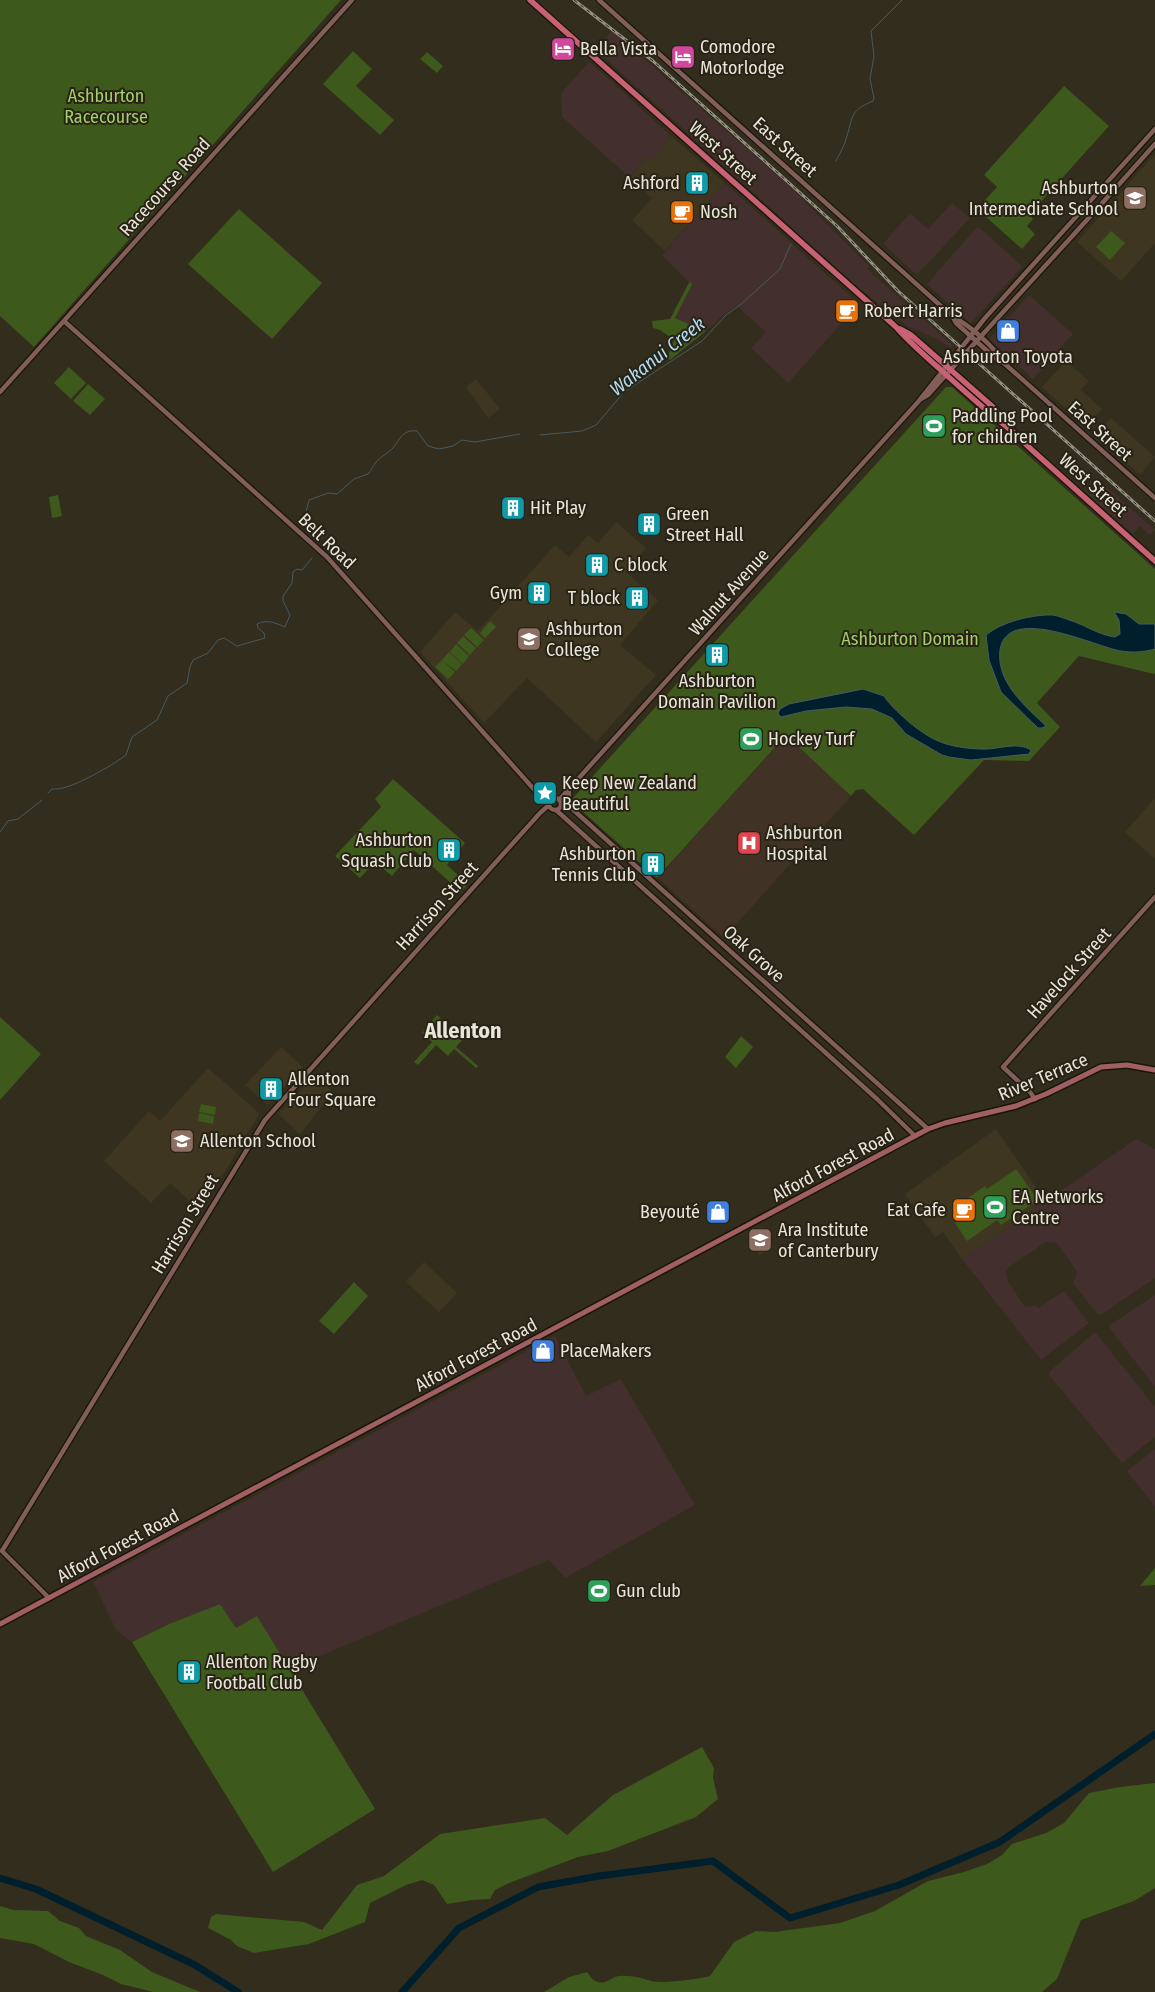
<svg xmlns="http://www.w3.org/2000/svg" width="1155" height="1992" viewBox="0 0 1155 1992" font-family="'Fira Sans Condensed',sans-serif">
<rect width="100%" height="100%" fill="#322d1d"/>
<path fill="#3e3620" d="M671,136L725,183L665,251L632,220L652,198L630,178L647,156L651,159Z
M1155,154V243L1121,281L1077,242Z
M1066,361L1089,381L1081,390L1102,409L1086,427L1042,387Z
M476,379L500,409L488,418L466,387Z
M1111,418L1155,457L1140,475L1096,435Z
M616,522L646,548L626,572L658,600L620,645L656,675L596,742L527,678L484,723L421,653L422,650L455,612L478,631L555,545L569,557L588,535L598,543Z
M1155,798V859L1125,832Z
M281,1047L303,1067L268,1105L245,1085Z
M208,1068L258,1112V1116L201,1212L170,1183L151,1203L104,1161L149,1111L160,1121Z
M314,1076L333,1092L300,1134L278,1114Z
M996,1129L1046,1202L962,1259L943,1232L935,1237L905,1194Z
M761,1226L773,1248L759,1255L747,1233Z
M424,1262L457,1293L439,1312L406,1282Z
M450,1370L454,1376L433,1387L429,1380Z"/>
<path fill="#432f2d" d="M612,31L785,182L869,266L867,269L953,345L951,348L937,339L909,327L860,289L595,49Z
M588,63H591L671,136L651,160L647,156L630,178L562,117L561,96L564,90Z
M725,183L859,304L788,383L751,348L766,332L737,306L723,315L706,331L675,318L692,285L662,255Z
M952,203L970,218L917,275L883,244L910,213L928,229Z
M977,227L980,228L1021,265L1022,267L972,322L970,323L927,284Z
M1029,295L1073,334L1033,379L991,341L990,338Z
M1097,478L1155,530L1150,535L1139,526L1133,534L1085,491Z
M1136,1139L1155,1149V1278L1102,1314H1097L1073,1283L1077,1272L1057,1243L1046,1242L1009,1267L1006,1272L1008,1281L1025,1307L1036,1305L1038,1308L1064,1291L1089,1323L1041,1360L962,1259Z
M1155,1295V1387L1110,1329V1325Z
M1095,1332L1155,1407V1437L1122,1463L1049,1375L1050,1371Z
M555,1336L586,1396L621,1379L695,1505L565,1578L549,1560L289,1669L257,1617L236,1628L220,1604L169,1624L132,1642L116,1630L93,1582Z
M1155,1449V1507L1127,1471Z"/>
<path fill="#403224" d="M786,735L851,796L724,938L658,878Z"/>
<path fill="#3e591c" d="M0,0H341L34,347L0,316Z
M353,51L372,69L356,86L394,120L380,135L323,84Z
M427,52L443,66L437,73L420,59Z
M1064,86L1109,126L1029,215L1033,219L1027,226L1035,234L1022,249L977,209L997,187L984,175Z
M239,209L322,283L272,339L188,264Z
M1111,231L1125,243L1110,260L1096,247Z
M690,281L692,285L675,318L706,331L670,360L667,358L674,340L660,330L653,328L652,321L670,319Z
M69,367L86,383L71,399L54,383Z
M88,384L105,399L90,415L73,401Z
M946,387H952L1155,569V673L1154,674L1079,656L1037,703L1060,727L1029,761L984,760L914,835L863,789L856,790L851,796L786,735L657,878L572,802V799Z
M58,495L62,516L52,518L49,497Z
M490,621L496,627L485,638L480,633Z
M471,628L484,640L477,647L464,635Z
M463,636L476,648L470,655L457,643Z
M456,644L469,656L463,664L450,652Z
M449,652L462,664L456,671L442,660Z
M442,660L455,672L448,679L435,667Z
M393,779L465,843L447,865L468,884L461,892L414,850L392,876L375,862L360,878L335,856L381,807L375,799Z
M437,1015L463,1039L456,1047L478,1066L476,1068L454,1049L448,1056L436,1045L418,1065L414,1062L432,1042L422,1033Z
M0,1017L41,1054L0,1100Z
M741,1036L753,1047L736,1068L725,1057Z
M201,1104L216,1107L215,1115L199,1112Z
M199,1113L214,1116L213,1124L198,1121Z
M1016,1169L1038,1200L1001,1225L997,1220L967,1241L955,1223L961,1219L956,1210L966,1203L965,1200L985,1186L987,1189Z
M354,1282L368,1296L334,1334L319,1321Z
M1155,1568V1585L1140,1586Z
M220,1604L236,1628L257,1616L375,1809L273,1872L132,1642L169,1624Z
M702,1747L714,1768L713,1778L718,1799L696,1817L608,1851L578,1857L507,1884L495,1890L490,1899L472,1900L447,1904L434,1885L422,1880L406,1885L370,1903L365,1922L309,1944L254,1953L237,1946L231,1940L208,1928L211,1917L216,1914L304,1922L322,1930L357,1885L384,1876L440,1834L545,1818L567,1835L613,1795Z
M1155,1783V1888L1134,1901L1081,1920L1057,1979L1042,1992H544L569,1977L587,1972C590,1976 593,1981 598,1982C607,1985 612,1976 620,1976C631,1975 641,1978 651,1981C663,1984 698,1979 710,1976L734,1942L756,1931L774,1932L840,1923L875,1911L928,1881L964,1872L987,1864L1002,1855L1012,1844L1046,1833L1064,1823L1089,1793L1120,1787Z
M0,1906L14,1910L48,1911L60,1921L79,1928L86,1936L120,1950L152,1972L200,1992H153L121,1984L103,1975L69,1962L34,1944L0,1938Z"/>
<path fill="#001f2c" stroke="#465a60" d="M1114,612L1126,614L1139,624H1155V649C1144,652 1133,653 1121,651C1096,647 1007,603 1000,650C996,682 1025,706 1046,726L1042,728H1038L1001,692L989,660L986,635C1001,622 1033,614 1053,615C1059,616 1066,619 1072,621C1087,626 1099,635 1115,637L1120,634L1119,620Z
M863,689L884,696C893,710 920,733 936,740C947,746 969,749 982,749C997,750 1017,741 1031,750L1029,754L971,760L949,757L942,755L906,734L892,718L872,709L846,707L806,711L781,717L778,714L780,709L789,704Z"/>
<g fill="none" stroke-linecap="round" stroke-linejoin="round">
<path stroke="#465a60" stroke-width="1" d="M836,161C840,153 845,145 847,136C853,115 851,110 873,101L874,98L870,79L874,56L871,31L902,0
M540,435L582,431L596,425L624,392L702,341L726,315L740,305L780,269L791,244
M306,526L305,516L309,500L328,493L337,494L354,479L368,474C372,470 373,465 377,461C382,456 388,453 393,448C400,439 403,429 417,431L428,446L439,449L453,446L462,440L475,442L520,434
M48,793L52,789C69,791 107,768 122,758L126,755L132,737L157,720L168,696L187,683L190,667L193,660L208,653L218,640L224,638L237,646L265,638L264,633L258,628L257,624C267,619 276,623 285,627L290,615L283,601V596L292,583L293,572L297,569L302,570L312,558
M0,832L8,821L18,819L42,800"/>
<path stroke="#001f2c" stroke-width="7" d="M0,1878L36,1889L195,1965L238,1992
M402,1992L459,1928L538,1887L599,1876L713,1861L790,1918L899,1885L1000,1842L1155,1734"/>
<defs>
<path id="secondary" d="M599,0L951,315C971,327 992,345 1005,364
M952,316L956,323L995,358L1005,364L1155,498
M64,321L327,557L539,795L549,801
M0,392L352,0
M921,399L928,395C1003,311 1080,229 1155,144
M569,790V806
M549 804a6 6 0 1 1 12 0a6 6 0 1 1-12 0Z
M559,800L918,402L985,318L1155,129
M560,801L569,806L928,1129
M556,810L877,1099L915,1136
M1035,1099L1030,1092L1003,1067L1155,897
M49,1598L2,1551L265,1120L540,813L549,805"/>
<path id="primary" d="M0,1624L928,1129L945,1123L1016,1106L1046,1094L1101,1067L1127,1065L1155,1070"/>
<path id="highway" d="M530,0L896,327C910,343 925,356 941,370C964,391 987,412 1012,431
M900,329L911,335L993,407L1012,431L1032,450L1155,561"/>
</defs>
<use href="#secondary" stroke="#1a1507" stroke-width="7"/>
<use href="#primary" stroke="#1a1507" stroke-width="8"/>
<use href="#highway" stroke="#1a1507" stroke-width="8"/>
<use href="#secondary" stroke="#815e58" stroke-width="4.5"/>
<use href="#primary" stroke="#a05f63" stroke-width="5"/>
<use href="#highway" stroke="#c86173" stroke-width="5.5"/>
<defs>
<path id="rail" d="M574,0L653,61L837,226L898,291L1155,521"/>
</defs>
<use href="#rail" stroke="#969184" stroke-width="3"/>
<use href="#rail" stroke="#282314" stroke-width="1" stroke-dasharray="4" stroke-linecap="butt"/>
</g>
<defs>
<symbol id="hotel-square" viewBox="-11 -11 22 22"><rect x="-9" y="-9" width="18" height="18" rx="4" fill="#d1479c" stroke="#282314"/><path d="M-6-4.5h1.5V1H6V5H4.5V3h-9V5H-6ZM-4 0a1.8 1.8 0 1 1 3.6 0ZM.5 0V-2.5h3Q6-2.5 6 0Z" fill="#fff"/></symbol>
<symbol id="building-square" viewBox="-11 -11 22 22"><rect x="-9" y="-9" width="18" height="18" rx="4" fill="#0f9aa8" stroke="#282314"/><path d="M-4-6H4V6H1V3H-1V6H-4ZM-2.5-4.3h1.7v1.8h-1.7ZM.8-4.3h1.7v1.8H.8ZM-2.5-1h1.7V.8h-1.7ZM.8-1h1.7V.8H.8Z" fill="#fff"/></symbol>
<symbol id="school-square" viewBox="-11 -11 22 22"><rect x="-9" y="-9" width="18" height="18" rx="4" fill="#8d6e63" stroke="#282314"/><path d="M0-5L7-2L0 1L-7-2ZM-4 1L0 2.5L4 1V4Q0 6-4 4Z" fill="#fff"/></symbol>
<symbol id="cafe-square" viewBox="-11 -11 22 22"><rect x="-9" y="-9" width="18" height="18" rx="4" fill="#e8710a" stroke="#282314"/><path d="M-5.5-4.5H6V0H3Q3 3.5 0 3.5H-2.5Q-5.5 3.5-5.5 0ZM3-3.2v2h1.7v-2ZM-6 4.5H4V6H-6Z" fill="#fff"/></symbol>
<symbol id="shop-square" viewBox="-11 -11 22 22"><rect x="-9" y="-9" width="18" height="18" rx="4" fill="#3f7fe0" stroke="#282314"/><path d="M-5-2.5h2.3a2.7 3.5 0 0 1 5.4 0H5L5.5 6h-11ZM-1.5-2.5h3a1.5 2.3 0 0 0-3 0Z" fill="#fff"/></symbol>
<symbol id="stadium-square" viewBox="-11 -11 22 22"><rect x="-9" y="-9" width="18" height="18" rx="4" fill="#2e9e5b" stroke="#282314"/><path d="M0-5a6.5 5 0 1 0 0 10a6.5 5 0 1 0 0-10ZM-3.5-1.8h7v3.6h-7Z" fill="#fff"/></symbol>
<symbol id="sight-square" viewBox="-11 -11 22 22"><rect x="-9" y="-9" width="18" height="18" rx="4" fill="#0f9aa8" stroke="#282314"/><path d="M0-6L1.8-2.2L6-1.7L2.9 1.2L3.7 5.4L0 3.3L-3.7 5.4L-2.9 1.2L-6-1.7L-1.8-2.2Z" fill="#fff"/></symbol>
<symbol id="hospital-square" viewBox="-11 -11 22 22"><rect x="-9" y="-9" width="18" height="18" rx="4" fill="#e0444e" stroke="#282314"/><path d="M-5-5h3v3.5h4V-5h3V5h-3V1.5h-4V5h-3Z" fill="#fff"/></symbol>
<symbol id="university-square" viewBox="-11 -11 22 22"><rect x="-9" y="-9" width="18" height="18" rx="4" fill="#8d6e63" stroke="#282314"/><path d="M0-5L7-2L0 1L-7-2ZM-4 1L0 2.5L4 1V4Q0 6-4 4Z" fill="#fff"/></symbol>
</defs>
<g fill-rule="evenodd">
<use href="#hotel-square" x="549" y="35" width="28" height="28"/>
<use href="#hotel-square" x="669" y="43" width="28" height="28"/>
<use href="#building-square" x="683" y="169" width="28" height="28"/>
<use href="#school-square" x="1121" y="184" width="28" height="28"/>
<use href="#cafe-square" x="668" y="198" width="28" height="28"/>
<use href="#cafe-square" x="833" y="297" width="28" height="28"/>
<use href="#shop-square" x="994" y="317" width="28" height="28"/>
<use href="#stadium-square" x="920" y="412" width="28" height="28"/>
<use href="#building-square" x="499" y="494" width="28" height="28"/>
<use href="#building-square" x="635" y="510" width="28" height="28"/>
<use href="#building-square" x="583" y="551" width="28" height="28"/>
<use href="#building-square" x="525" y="579" width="28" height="28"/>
<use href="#building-square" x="623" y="584" width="28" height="28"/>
<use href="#school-square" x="515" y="625" width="28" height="28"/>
<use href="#building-square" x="703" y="641" width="28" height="28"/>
<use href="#stadium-square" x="737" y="725" width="28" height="28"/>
<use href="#sight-square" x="531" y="779" width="28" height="28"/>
<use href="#hospital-square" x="735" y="829" width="28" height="28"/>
<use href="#building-square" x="435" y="836" width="28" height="28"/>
<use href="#building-square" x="639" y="850" width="28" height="28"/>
<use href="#building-square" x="257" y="1075" width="28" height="28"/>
<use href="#school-square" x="168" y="1127" width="28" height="28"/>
<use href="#stadium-square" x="981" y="1193" width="28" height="28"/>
<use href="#cafe-square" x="950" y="1196" width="28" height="28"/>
<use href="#shop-square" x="704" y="1198" width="28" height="28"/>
<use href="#university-square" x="746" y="1226" width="28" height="28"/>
<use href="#shop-square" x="529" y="1337" width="28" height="28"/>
<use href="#stadium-square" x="585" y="1577" width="28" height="28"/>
<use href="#building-square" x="175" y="1658" width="28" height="28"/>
</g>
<g text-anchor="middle" stroke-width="4" stroke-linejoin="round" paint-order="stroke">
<g font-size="18" fill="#e9e5db" stroke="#282314" text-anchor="start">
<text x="700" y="53">Comodore<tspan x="700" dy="21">Motorlodge</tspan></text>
<text x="580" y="55">Bella Vista</text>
<text x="680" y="189" text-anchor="end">Ashford</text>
<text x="1118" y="194" text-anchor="end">Ashburton<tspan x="1118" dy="21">Intermediate School</tspan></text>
<text x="700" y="218">Nosh</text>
<text x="864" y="317">Robert Harris</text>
<text x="1008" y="363" text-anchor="middle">Ashburton Toyota</text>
<text x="952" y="422">Paddling Pool<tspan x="952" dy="21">for children</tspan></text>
<text x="530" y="514">Hit Play</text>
<text x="666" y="520">Green<tspan x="666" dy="21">Street Hall</tspan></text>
<text x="614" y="571">C block</text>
<text x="522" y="599" text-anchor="end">Gym</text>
<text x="620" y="604" text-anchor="end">T block</text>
<text x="546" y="635">Ashburton<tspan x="546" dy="21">College</tspan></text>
<text x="717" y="687" text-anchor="middle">Ashburton<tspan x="717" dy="21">Domain Pavilion</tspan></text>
<text x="768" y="745">Hockey Turf</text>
<text x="562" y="789">Keep New Zealand<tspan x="562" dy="21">Beautiful</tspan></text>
<text x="766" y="839">Ashburton<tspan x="766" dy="21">Hospital</tspan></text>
<text x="432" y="846" text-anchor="end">Ashburton<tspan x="432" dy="21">Squash Club</tspan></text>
<text x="636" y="860" text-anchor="end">Ashburton<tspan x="636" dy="21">Tennis Club</tspan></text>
<text x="288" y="1085">Allenton<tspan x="288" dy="21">Four Square</tspan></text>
<text x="200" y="1147">Allenton School</text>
<text x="1012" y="1203">EA Networks<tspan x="1012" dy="21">Centre</tspan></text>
<text x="946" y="1216" text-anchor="end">Eat Cafe</text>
<text x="700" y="1218" text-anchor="end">Beyouté</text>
<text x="778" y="1236">Ara Institute<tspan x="778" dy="21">of Canterbury</tspan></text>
<text x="560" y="1357">PlaceMakers</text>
<text x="616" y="1597">Gun club</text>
<text x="206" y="1668">Allenton Rugby<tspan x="206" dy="21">Football Club</tspan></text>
</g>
<g font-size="18" fill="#a0d06a" stroke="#282314">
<text x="106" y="102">Ashburton<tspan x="106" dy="21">Racecourse</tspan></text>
<text x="910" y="645">Ashburton Domain</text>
</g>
<g font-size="18" fill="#e9e5db" stroke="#282314">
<text transform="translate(785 147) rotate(42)" y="6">East Street</text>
<text transform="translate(723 153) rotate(42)" y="6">West Street</text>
<text transform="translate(165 187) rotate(-48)" y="6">Racecourse Road</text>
<text transform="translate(1100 431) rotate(42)" y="6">East Street</text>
<text transform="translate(1093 485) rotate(42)" y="6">West Street</text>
<text transform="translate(327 541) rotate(44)" y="6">Belt Road</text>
<text transform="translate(729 592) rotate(-48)" y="6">Walnut Avenue</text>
<text transform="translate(437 906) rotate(-48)" y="6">Harrison Street</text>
<text transform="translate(754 954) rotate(42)" y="6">Oak Grove</text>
<text transform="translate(1069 973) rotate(-48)" y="6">Havelock Street</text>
<text transform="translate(1043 1077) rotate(-23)" y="6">River Terrace</text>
<text transform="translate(833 1165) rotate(-28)" y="6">Alford Forest Road</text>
<text transform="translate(185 1224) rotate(-59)" y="6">Harrison Street</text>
<text transform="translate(476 1355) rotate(-28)" y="6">Alford Forest Road</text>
<text transform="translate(118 1546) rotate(-28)" y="6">Alford Forest Road</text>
</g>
<g font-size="19" font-style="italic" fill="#b0ddf4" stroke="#282314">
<text transform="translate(657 356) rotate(-38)" y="7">Wakanui Creek</text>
</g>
<g font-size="22" font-weight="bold" fill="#e9e5db" stroke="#282314">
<text x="463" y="1038">Allenton</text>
</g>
</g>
</svg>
